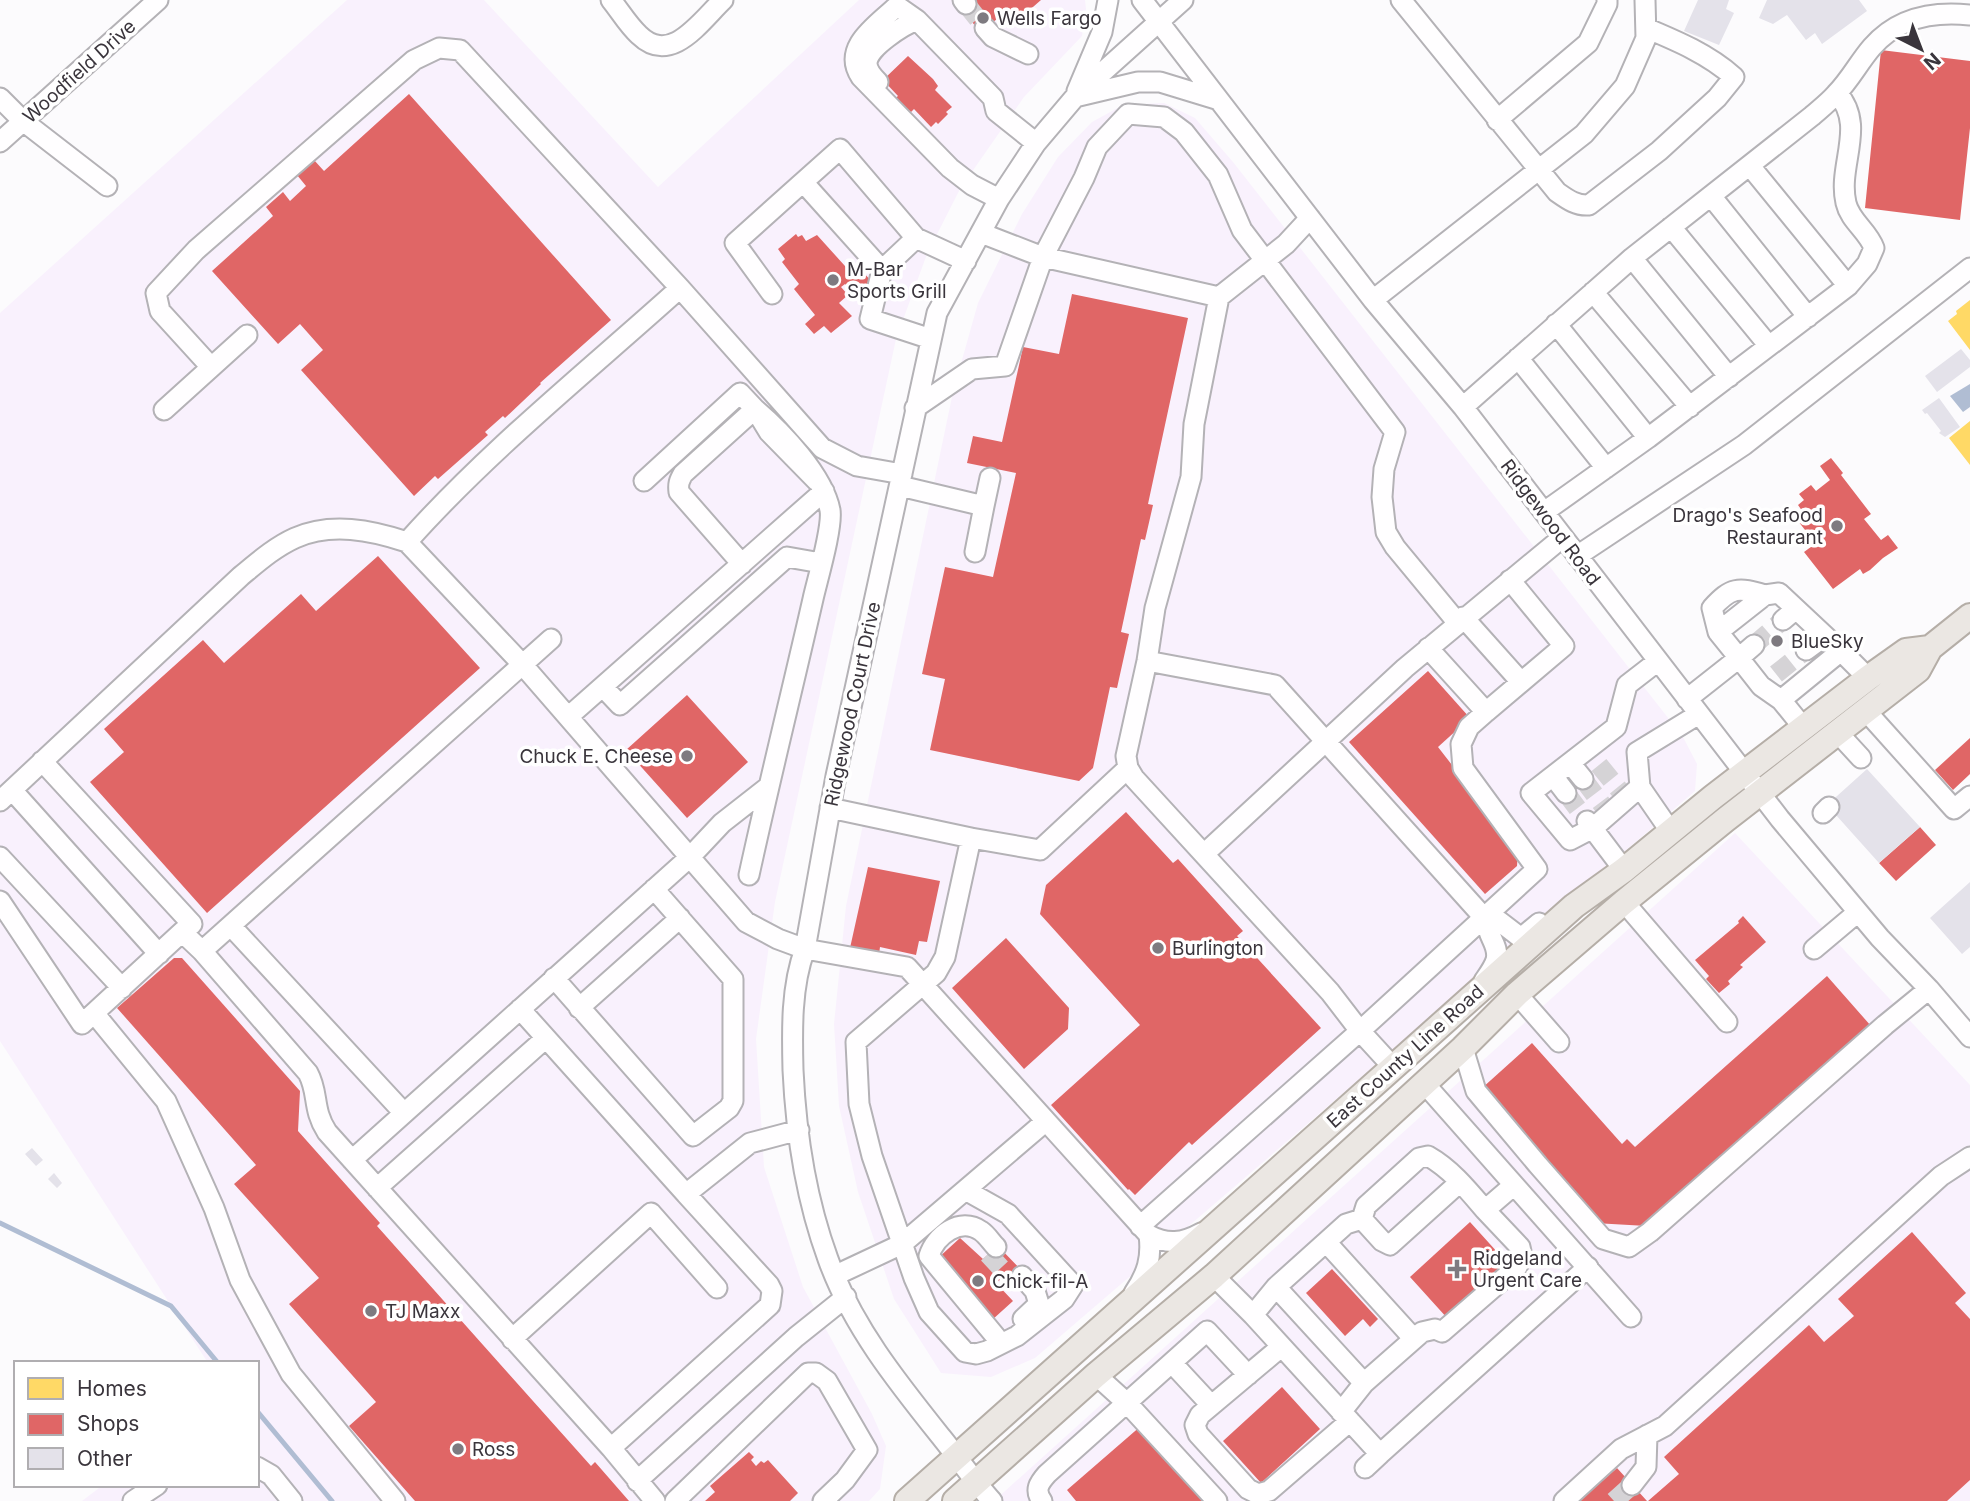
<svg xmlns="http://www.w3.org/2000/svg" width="1970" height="1501" viewBox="0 0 1970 1501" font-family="Inter,sans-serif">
<rect width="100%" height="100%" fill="#fcfbfd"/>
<path fill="#f9f1fd" d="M347,0H484L658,187L859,0H1085L1086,9L1082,36L1024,97L960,189L927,254L896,339L775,902L756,1039L764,1167L803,1287L872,1414L886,1446L880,1489L869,1501H82L103,1485H257V1363H208L0,1041V313Z
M1164,103L1195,118L1233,162L1683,737L1697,764L1695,791L1035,1358L991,1377L941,1373L894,1299L858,1192L839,1106L834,1024L846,906L953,392L978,303L1022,214L1058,157L1092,122L1123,105Z
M1735,833L1970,1085V1501H994Z"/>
<path fill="#b0bdd3" d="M1970,384V407L1963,412L1950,396Z"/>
<path fill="#ffd966" d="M1970,300V350L1948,321L1957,314L1956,311Z
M1970,421V465L1949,438Z"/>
<path fill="#e06666" d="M971,0H1041L1010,27L1001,16L980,32L961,8Z
M1881,50L1970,61V128L1960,220L1865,208Z
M908,56L933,79L938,86L935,90L952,107L946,112L948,114L938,124L936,122L931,127L914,109L911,112L905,107L903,108L894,99L898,96L883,80Z
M409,94L611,320L540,383L541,384L505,418L503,416L485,432L488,435L438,479L435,476L414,496L301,370L323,350L300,324L278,344L212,271L273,216L266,207L283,192L290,201L306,186L297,175L314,160L324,171Z
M796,234L798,237L802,235L806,241L817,235L854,276L861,270L875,285L858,299L845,284L841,287L848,295L839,303L852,316L831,333L824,326L814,334L805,324L815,315L794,289L799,284L782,262L785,259L778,249Z
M1072,294L1188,318L1148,504L1153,505L1145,540L1141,539L1121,632L1129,634L1117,688L1110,687L1093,768L1079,781L930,750L945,679L922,674L945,567L993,577L1016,473L967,463L973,436L1002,442L1023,347L1059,354Z
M1831,458L1843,473L1841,475L1871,514L1864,519L1881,540L1888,535L1898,548L1883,558L1870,570L1863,574L1860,569L1833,589L1804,552L1819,541L1812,532L1809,535L1798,521L1805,515L1798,505L1804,500L1799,494L1811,485L1816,491L1830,480L1820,466Z
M378,556L480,668L207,913L90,782L124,752L104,729L203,640L224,663L301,594L316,611Z
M1428,671L1470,718L1438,747L1518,850L1517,866L1485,894L1349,742Z
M687,695L748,762L687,818L626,750Z
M1970,738V774L1953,790L1935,770Z
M1126,812L1173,863L1178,859L1243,931L1237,936L1321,1028L1192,1145L1189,1142L1135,1195L1129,1189L1128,1190L1051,1105L1140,1025L1040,914L1046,885Z
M1920,827L1936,845L1896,881L1879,863Z
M868,867L940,881L927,942L919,941L916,955L880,947L879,954L850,948Z
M1743,916L1766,942L1740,965L1743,967L1728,981L1730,984L1719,993L1706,979L1709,976L1695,960L1739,923L1738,921Z
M1006,938L1069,1008L1068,1029L1024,1069L952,988Z
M174,958H182L300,1091L298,1131L380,1223L377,1226L591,1466L595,1462L629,1501H415L349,1426L376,1402L289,1304L319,1278L234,1184L256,1165L117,1008Z
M1827,976L1871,1026L1647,1226L1594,1223L1481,1089L1532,1043L1622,1144L1627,1139L1635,1147Z
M1470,1222L1508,1264L1448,1319L1410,1277Z
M1912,1232L1966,1293L1955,1303L1970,1319V1480L1947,1501H1648L1679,1474L1664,1457L1809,1325L1824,1342L1854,1316L1838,1299Z
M960,1238L983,1259L998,1246L1025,1274L1007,1290L1001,1283V1279L996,1283L1013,1301L992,1320L937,1259Z
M1332,1269L1378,1319L1370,1327L1363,1319L1345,1336L1306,1293Z
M1282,1387L1320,1429L1261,1483L1223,1441Z
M1142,1425L1209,1501H1076L1067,1490Z
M749,1452L754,1457L751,1460L756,1466L761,1461L764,1463L768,1460L798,1493L790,1501H705L715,1492L710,1486Z
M1617,1468L1647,1501H1579Z"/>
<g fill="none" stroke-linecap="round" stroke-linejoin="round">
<path stroke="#b0bdd3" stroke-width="5" d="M0,1223L171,1306L218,1363
M257,1411L332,1501"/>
</g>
<path fill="#e4e2ea" d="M1698,0H1729L1726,9L1734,13L1719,45L1684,31Z
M1767,0H1859L1867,11L1822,44L1815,33L1806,40L1787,15L1773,24L1759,18Z
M1961,349L1970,360V367L1937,392L1925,376Z
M1939,398L1960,427L1945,437L1939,433L1941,431L1927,413L1925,414L1922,410Z
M1867,769L1920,827L1879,863L1827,805Z
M1970,882V947L1962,954L1930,918Z
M32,1148L43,1160L36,1166L25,1154Z
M54,1173L62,1183L57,1188L48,1179Z"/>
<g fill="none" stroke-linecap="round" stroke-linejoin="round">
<path stroke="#d5d3d6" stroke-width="19" stroke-dasharray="19 10" stroke-linecap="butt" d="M966,4L985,28
M1754,645L1783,620
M1776,674L1806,650
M1599,765L1621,792
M1583,779L1604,807
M1566,793L1587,821
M988,1254L1015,1283
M1614,1501L1632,1485"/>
<defs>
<path id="minor" d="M611,0C620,11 628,25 639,35C671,66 700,22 723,0
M963,0L966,4
M1142,0L1373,300L1463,407L1780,819L1880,938L1929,989L1970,1037
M1401,0L1557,192C1567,199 1576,206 1589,205L1659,151L1717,98L1734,77C1708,54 1677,41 1646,28
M985,28L993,37L1028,54
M878,82C873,77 867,70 867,63C868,47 904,25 917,20
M1077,91L1102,32L1108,0
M1079,96L1138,82H1160L1219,100
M0,98L23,121L107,186
M1497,120L1588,43L1607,4V0
M0,142L158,0
M1750,166L1848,286
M1711,196L1808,317
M999,199L972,185L950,168L861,77C841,47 877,25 897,6L917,20L993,98L996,111L1036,143
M1671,227L1769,346
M981,233L1043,257L1219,297L1286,244L1310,218
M916,238L882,270L870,319L931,339
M1632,258L1729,377
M882,270L803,182L840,149L916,238L966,261
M1593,292L1690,407
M772,294L735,243L803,182
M1219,297L1194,424L1191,477L1155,608L1147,661L1126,756L1128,768L1134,778L1330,992L1360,1031L1393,1067
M1373,300L1584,134L1625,86L1646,38L1645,0
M1556,324L1648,438
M1518,358L1606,468
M211,367L160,311L156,293L196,250L414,60L439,48L460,50L680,288L822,448L857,466L902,474
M1463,407L1632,258L1812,116C1820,109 1829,102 1836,94C1850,80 1859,62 1872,47C1897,18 1933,11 1970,15
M915,408L972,369L1005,366L1043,257L1084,178L1097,147L1128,114L1164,117L1184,132L1218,175L1242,230L1395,432L1384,469L1382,497L1386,532L1395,547L1457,622
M164,410L247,335
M644,481L740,393L755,409L683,474C679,481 678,484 679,492L742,564
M900,486L984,506L975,552
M984,506L990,478
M1544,512L1648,438L1848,286L1867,264L1874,248C1868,231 1850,221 1846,203C1837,165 1867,126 1837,93
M407,542L522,664L746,922L778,939L805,949L907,967L1149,1235C1167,1245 1183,1243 1201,1233
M1577,556L1744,445L1970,268
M1463,617L1521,682
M1783,620L1796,609
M1718,632L1712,608C1731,587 1738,587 1765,595
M1754,645L1739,658L1718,632L1765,595L1779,593L1841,651
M1428,648L1486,712L1564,646L1510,580
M1806,650L1825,636
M1147,661L1275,685L1488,922
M1658,661L1627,685L1616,727L1531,793L1570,840L1593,828L1640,787L1637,752L1699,714
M603,687L620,705L787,557L821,563
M1687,699L1739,658L1761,686L1781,700L1803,727
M1781,700L1841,651L1868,678
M1866,711L1954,809L1970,796
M568,717L824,491
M1838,733L1861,758
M42,761L192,924L182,932
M1570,763L1583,779
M1553,776L1566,793
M1640,787L1671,832
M12,790L159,954
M0,801L241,576C258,562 275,547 295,538C331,522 371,530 407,542C489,450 588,371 680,288
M830,808L971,838L1040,850L1128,768
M1823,813L1829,807
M1587,821L1624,870
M1204,854L1405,668L1563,537
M0,857L122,988
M749,875C769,783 792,691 813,599C817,581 833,527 830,510C823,475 782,432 755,409L769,432L817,481
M0,901L82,1024L182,932L202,951L551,639
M1624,902L1727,1022
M231,926L404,1113
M1814,949L1858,912
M202,951L308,1073C319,1093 312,1109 327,1132L611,1448L655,1501
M554,978L693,1136L729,1108L733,1101V979L654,889
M1484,981C1488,975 1494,967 1496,960C1500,945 1486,936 1488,922L1499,921L1521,938L1539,923
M1517,994L1559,1042
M579,1008L680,918
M520,1009L686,1194
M94,1013L166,1101L214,1208L240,1280L291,1374L395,1501
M1463,1048L1476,1091L1538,1165L1603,1239L1629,1247L1650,1232L1885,1025L1929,989
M1424,1083L1631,1317
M352,1160L690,857L722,823L768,787
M1460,1182L1390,1245L1382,1241L1362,1219L1366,1206L1419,1158L1428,1156C1451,1169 1468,1190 1485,1210L1514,1185
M377,1188L546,1038
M967,1191L1008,1214L1073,1285L1064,1299L1017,1336L987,1351L976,1354L965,1352L929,1312L914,1278L872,1156L859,1104L856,1042L936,973L945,957L971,838
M1140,1226L1360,1031L1537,869L1463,768L1461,744L1469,727L1486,712
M1326,1242L1414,1339
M996,1247C991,1242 987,1235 981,1231C960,1216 935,1236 929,1256L996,1337
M836,1275L902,1244L1046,1121
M1022,1276L1035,1291L1039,1304L1023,1319
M1214,1276L1253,1315L1380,1454L1588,1267
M1276,1287L1364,1383
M1134,1293C1147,1274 1152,1258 1149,1235
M1253,1315L1276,1287L1346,1224L1362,1219
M512,1339L651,1213L717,1288
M1281,1347L1200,1415L1195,1425L1198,1434L1248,1489L1258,1494L1269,1491L1350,1421
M1172,1363L1211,1405
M1096,1375L1128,1404L1217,1501
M1341,1412L1364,1383L1422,1332L1435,1329L1442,1332L1517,1267L1522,1256L1520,1247L1485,1210
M611,1448L770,1305L772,1291L769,1285L686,1194L750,1143L799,1130
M257,1467L271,1475L292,1501
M1365,1468L1380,1454
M637,1481L796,1337L846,1297
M1632,1485L1646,1467L1647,1435
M133,1501L157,1485
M675,1501L808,1373H816L827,1381L867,1450L845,1480L823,1501
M992,1501C974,1481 959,1459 942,1438C898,1383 852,1326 828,1259C806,1199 796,1134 793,1070C792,1031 791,986 805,949L836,776L937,313L999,199L1036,143L1075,97L1183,0
M1042,1501C1034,1490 1039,1483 1047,1474L1207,1331L1248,1375
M1564,1501L1621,1449L1665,1426L1941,1176L1970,1157"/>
<path id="major" d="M907,1501L1574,906L1624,870L1713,797L1868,678L1906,651L1930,648
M955,1501L1096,1375L1214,1276L1463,1048L1517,994L1624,902L1725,820L1918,670L1930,648L1970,616"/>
</defs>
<use href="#minor" stroke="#b4b2b6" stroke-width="23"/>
<use href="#major" stroke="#b5aea7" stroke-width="28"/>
<use href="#minor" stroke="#fffeff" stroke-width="19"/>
<use href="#major" stroke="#ebe7e3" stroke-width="24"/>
</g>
<g fill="#7e7a80" stroke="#fff" stroke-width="2.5">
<circle cx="983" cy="18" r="7"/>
<circle cx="833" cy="280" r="7"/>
<circle cx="1837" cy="526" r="7"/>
<circle cx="1777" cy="641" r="7"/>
<circle cx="687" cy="756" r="7"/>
<circle cx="1158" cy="948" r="7"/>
<path d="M1453.5 1258.5h7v7h7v7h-7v7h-7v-7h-7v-7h7z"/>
<circle cx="978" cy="1281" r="7"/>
<circle cx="371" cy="1311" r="7"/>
<circle cx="458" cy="1449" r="7"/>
</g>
<g text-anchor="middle" stroke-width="7" stroke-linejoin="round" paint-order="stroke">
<g font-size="19" fill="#3a353c" stroke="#fff" text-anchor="start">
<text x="997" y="25">Wells Fargo</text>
<text x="847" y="276">M-Bar<tspan x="847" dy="22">Sports Grill</tspan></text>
<text x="1823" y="522" text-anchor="end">Drago's Seafood<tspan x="1823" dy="22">Restaurant</tspan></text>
<text x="1791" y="648">BlueSky</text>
<text x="673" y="763" text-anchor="end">Chuck E. Cheese</text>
<text x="1172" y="955">Burlington</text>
<text x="1473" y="1265">Ridgeland<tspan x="1473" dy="22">Urgent Care</tspan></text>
<text x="992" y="1288">Chick-fil-A</text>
<text x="385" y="1318">TJ Maxx</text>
<text x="472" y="1456">Ross</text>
</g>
<g font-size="19" fill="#3a353c" stroke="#fff">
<text transform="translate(79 71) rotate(-42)" y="7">Woodfield Drive</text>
<text transform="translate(1551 522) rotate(53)" y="7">Ridgewood Road</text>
<text transform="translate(852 704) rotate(-78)" y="7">Ridgewood Court Drive</text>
<text transform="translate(1405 1056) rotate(-42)" y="7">East County Line Road</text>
</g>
</g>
<rect x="14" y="1361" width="245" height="126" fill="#ffffff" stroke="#b0aeb1" stroke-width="2"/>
<rect x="28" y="1378" width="35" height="21" fill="#ffd966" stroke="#b0aeb1" stroke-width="2"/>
<text x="77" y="1396" font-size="21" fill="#3a353c">Homes</text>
<rect x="28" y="1414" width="35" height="21" fill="#e06666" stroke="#b0aeb1" stroke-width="2"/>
<text x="77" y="1431" font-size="21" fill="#3a353c">Shops</text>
<rect x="28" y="1448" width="35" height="21" fill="#e4e2ea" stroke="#b0aeb1" stroke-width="2"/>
<text x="77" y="1466" font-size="21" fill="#3a353c">Other</text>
<g transform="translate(1921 49) rotate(138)" stroke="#ffffff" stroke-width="5" paint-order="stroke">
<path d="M0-5L12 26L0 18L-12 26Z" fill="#3a353c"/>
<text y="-10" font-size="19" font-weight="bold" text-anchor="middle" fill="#3a353c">N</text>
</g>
</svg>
